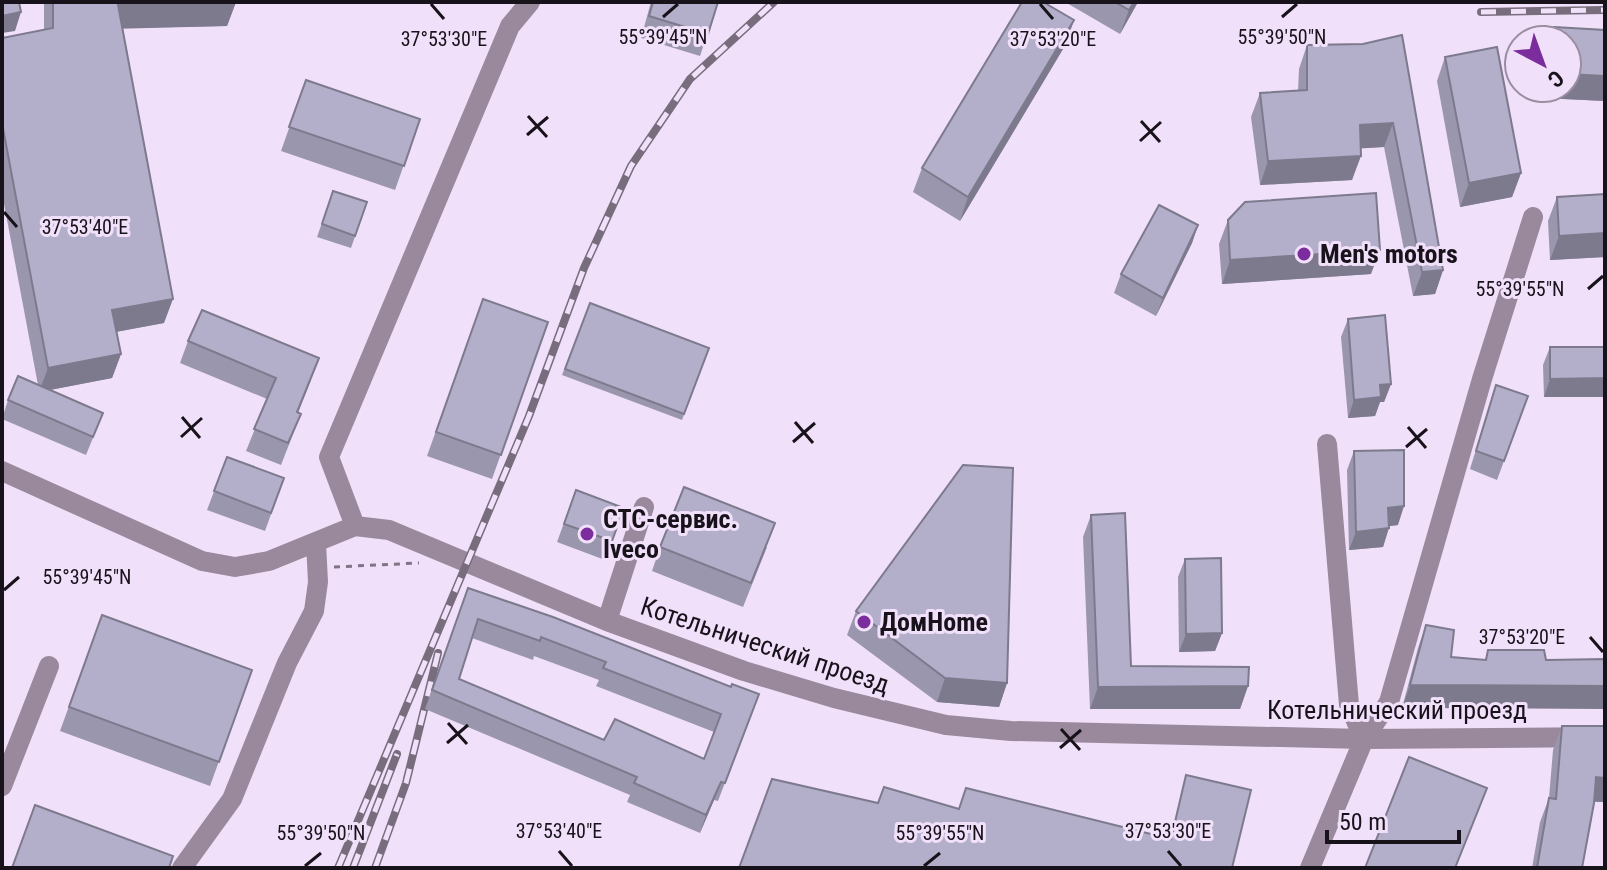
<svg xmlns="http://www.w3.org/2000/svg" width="1607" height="870" viewBox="0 0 1607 870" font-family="'Roboto Condensed',sans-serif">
<rect width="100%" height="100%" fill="#f1e0fa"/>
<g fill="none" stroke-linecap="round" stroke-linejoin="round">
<path stroke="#807586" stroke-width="3" stroke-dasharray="6 6" stroke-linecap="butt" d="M334,567L419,563"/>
<path stroke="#9a899c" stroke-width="20" d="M1327,444L1349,705L1364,739
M2,471L202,561L235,567L269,561L355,526L389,530L607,621L744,671L834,698L946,725L1011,731L1364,739L1605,737
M355,526L329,457L510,26L530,2
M607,621L644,507
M2,786L49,666
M182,868L232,799L287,663L314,611L318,582L316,543
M1310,868L1364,739L1389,702L1482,379L1533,217"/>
<defs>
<path id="rail" d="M1481,12L1605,10
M338,868L529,416L584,268L631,166L690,79L774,2
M353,868L397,754
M375,868L406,783L438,653"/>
</defs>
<use href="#rail" stroke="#786d7d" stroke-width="8"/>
<use href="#rail" stroke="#f1e0fa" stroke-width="5" stroke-dasharray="15" stroke-linecap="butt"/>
</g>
<path fill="#9a96ae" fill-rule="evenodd" d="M44,2H236L227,26L122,28L164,323L116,332L121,354L112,378L50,390L103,413L86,455L2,419L8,400L38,385L2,193V38L44,30Z
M651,2H718L700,56L641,38Z
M1065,2H1138L1120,34Z
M1554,27L1605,30V101L1543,98L1544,88H1567V40H1549Z
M1402,35L1443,270L1435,294L1413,296L1384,147L1361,148L1352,180L1260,185L1251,117L1260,93L1298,91L1299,69L1307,45L1363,44Z
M1066,44L960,221L913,192L922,168Z
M1445,57L1521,173L1512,197L1460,207L1437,81Z
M306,80L420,119L395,190L281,151Z
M333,191L367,202L351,248L317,237Z
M1605,194V257L1550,260L1548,221L1557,197Z
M1228,220L1371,274L1222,284L1219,244Z
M1198,225L1192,243L1156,316L1114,293L1121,274Z
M483,299L548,322L492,479L427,456Z
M590,303L709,348L682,420L562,375Z
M1348,319L1391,384L1384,402H1380L1375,416L1348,418L1341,337Z
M188,341L311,380L298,413L301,414L281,465L246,451L267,399L180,363Z
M1550,347H1605V397H1544L1543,365Z
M1496,385L1528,396L1497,480L1470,469Z
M1354,451L1398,525L1389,526L1383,547L1349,550L1347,470Z
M227,457L284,478L265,531L207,510Z
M576,490L624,508L605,560L557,542Z
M1091,515L1131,666L1248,686L1240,709H1090L1083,537Z
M660,547H767L743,607L652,571Z
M1185,559L1222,633L1215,651L1179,652L1178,577Z
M468,588L731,687L759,694L718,801L714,800L700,833L627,802L630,795L425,709ZM472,638L533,660L534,656L599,680L596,686L714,732L704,759L604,740L459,679Z
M856,611L1007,683L999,707L937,702L847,635Z
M102,615L252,670L210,786L60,731Z
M1426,625L1451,657L1485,660L1488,650L1546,660L1402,708L1418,648Z
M1562,726H1605V802H1594L1582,868H1532L1540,822L1549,798L1553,750Z"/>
<path fill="#7d7a8d" d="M236,2L227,26L109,29L118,5Z
M1134,2H1138L1120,34L1129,10Z
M21,12L15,31L2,33V16Z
M1074,20L1066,44L960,221L968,197Z
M1567,74L1605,76V101L1543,98L1547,88H1567Z
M1393,123L1384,147L1351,149L1360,125Z
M1361,156L1352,180L1260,185L1268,161Z
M1521,173L1512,197L1460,207L1469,183Z
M1198,225L1192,243L1156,316L1163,298Z
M1605,233V257L1550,260L1559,236Z
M1380,250L1371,274L1222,284L1230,260Z
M1443,270L1435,294L1413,296L1422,272Z
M173,299L164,323L104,334L112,310Z
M121,354L112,378L39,392L48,368Z
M1605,378V397H1544L1550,379Z
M1391,384L1384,402H1380L1375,416L1348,418L1354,400L1380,385Z
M1404,506L1398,525L1382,527L1388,508Z
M1389,528L1383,547L1349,550L1356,532Z
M1222,633L1215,651L1179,652L1186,634Z
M945,678L1007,683L999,707L937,702Z
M1410,685L1605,686V709L1402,708Z
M1248,686L1240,709H1090L1098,687Z
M1596,777L1605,778V802L1587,801Z
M721,782L714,800L700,833L706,815Z"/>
<path fill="#b3aeca" stroke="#7d7a8d" stroke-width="2" fill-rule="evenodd" d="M2,2H19L21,12L2,16Z
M53,2H236L118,5L173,299L112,310L121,354L48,368L2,123V38L53,28Z
M653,2H718L708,34L649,16Z
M1022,2H1043L1074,20L968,197L922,168Z
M1115,2H1134L1129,10Z
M1554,27L1605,30V76L1567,74V40H1554Z
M1402,35L1443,270L1422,272L1393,123L1360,125L1361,156L1268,161L1260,93L1307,90V45L1363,44Z
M1497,47L1521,173L1469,183L1445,57Z
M306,80L420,119L404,166L289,127Z
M333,191L367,202L355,236L322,224Z
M1376,193L1380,250L1230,260L1228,220L1245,202Z
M1605,194V233L1559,236L1557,197Z
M1159,205L1198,225L1163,298L1121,274Z
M483,299L548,322L501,455L436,432Z
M590,303L709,348L684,414L565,369Z
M202,310L319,358L297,412L301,414L288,443L254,429L276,378L188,341Z
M1385,315L1391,384L1380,385L1381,397L1354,400L1348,319Z
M1550,347H1605V378L1550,379Z
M18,376L103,413L93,437L8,400Z
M1496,385L1528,396L1504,461L1476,451Z
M1404,450V506L1388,508L1389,528L1356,532L1354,451Z
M227,457L284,478L271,513L214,491Z
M963,465L1013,468L1007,683L945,678L856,611Z
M684,487L775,523L751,583L660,547Z
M576,490L624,508L612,541L564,524Z
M1125,513L1131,666L1249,667L1248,686L1098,687L1091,515Z
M1221,558L1222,633L1186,634L1185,559Z
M468,588L553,617L731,687L732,684L759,694L725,783L721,782L706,815L634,783L637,777L432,690ZM478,619L540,641L541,637L606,662L603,668L721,714L704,759L615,719L604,740L459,679Z
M102,615L252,670L219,762L69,707Z
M1426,625L1454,630L1451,657L1486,660L1488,650H1544L1546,660L1605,659V686L1410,685Z
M1562,726H1605V778L1596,777L1594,803L1582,868H1537L1549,798L1556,799Z
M1409,757L1487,788L1455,868H1365Z
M1186,775L1251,790L1232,868H739L772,779L878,803L884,787L959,809L966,788L1171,839Z
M35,805L173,856L169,868H12Z"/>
<path fill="none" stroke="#18121b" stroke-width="3" d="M431,4L444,19M1040,4L1053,19M663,17L678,4M1282,17L1297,4M528,116L547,137M1141,121L1160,142M527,135L548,117M1140,141L1161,122M4,212L17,227M1588,289L1603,276M182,417L200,438M795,422L813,443M1408,427L1426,448M181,437L202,418M793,442L815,423M1406,447L1427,429M4,590L19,577M1590,637L1603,652M448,723L467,744M1061,729L1080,750M447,743L468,725M1060,748L1081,730M559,851L572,866M1168,851L1181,866M305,866L321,853M924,866L940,853"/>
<g fill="#7b2c9d" stroke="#f1e0fa" stroke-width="3">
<circle cx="1304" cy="254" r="8"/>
<circle cx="587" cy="534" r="8"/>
<circle cx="864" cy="622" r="8"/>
</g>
<g text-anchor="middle" stroke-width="6" stroke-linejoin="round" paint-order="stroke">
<g font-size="26" font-weight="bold" fill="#18121b" stroke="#f1e0fa" text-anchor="start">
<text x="1320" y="263">Men's motors</text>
<text x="603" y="528">СТС-сервис.<tspan x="603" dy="30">Iveco</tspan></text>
<text x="880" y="631">ДомHome</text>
</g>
<g font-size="26" fill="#18121b" stroke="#f1e0fa">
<text transform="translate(765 645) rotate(18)" y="9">Котельнический проезд</text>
<text x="1397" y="719">Котельнический проезд</text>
</g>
</g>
<g font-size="20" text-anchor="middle" fill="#18121b" stroke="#f1e0fa" stroke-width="6" stroke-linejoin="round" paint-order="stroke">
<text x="663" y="44">55°39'45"N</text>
<text x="1282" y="44">55°39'50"N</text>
<text x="444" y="46">37°53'30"E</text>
<text x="1053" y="46">37°53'20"E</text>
<text x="85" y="234">37°53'40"E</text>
<text x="1520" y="296">55°39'55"N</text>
<text x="87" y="584">55°39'45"N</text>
<text x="1522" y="644">37°53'20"E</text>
<text x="559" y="838">37°53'40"E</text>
<text x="1168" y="838">37°53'30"E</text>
<text x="321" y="840">55°39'50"N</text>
<text x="940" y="840">55°39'55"N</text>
</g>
<rect width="1607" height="870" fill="none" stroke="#18121b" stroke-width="8"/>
<g transform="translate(1543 64) rotate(139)"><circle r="38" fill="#f1e0fa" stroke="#9a8ea1" stroke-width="2"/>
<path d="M0-6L14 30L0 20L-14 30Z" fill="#7b2c9d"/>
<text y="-12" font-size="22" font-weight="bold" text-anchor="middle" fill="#18121b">С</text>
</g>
<path d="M1327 830v12h132v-12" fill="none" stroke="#18121b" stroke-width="4"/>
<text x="1339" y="830" font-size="24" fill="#18121b" stroke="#f1e0fa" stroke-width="6" paint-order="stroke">50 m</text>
</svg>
